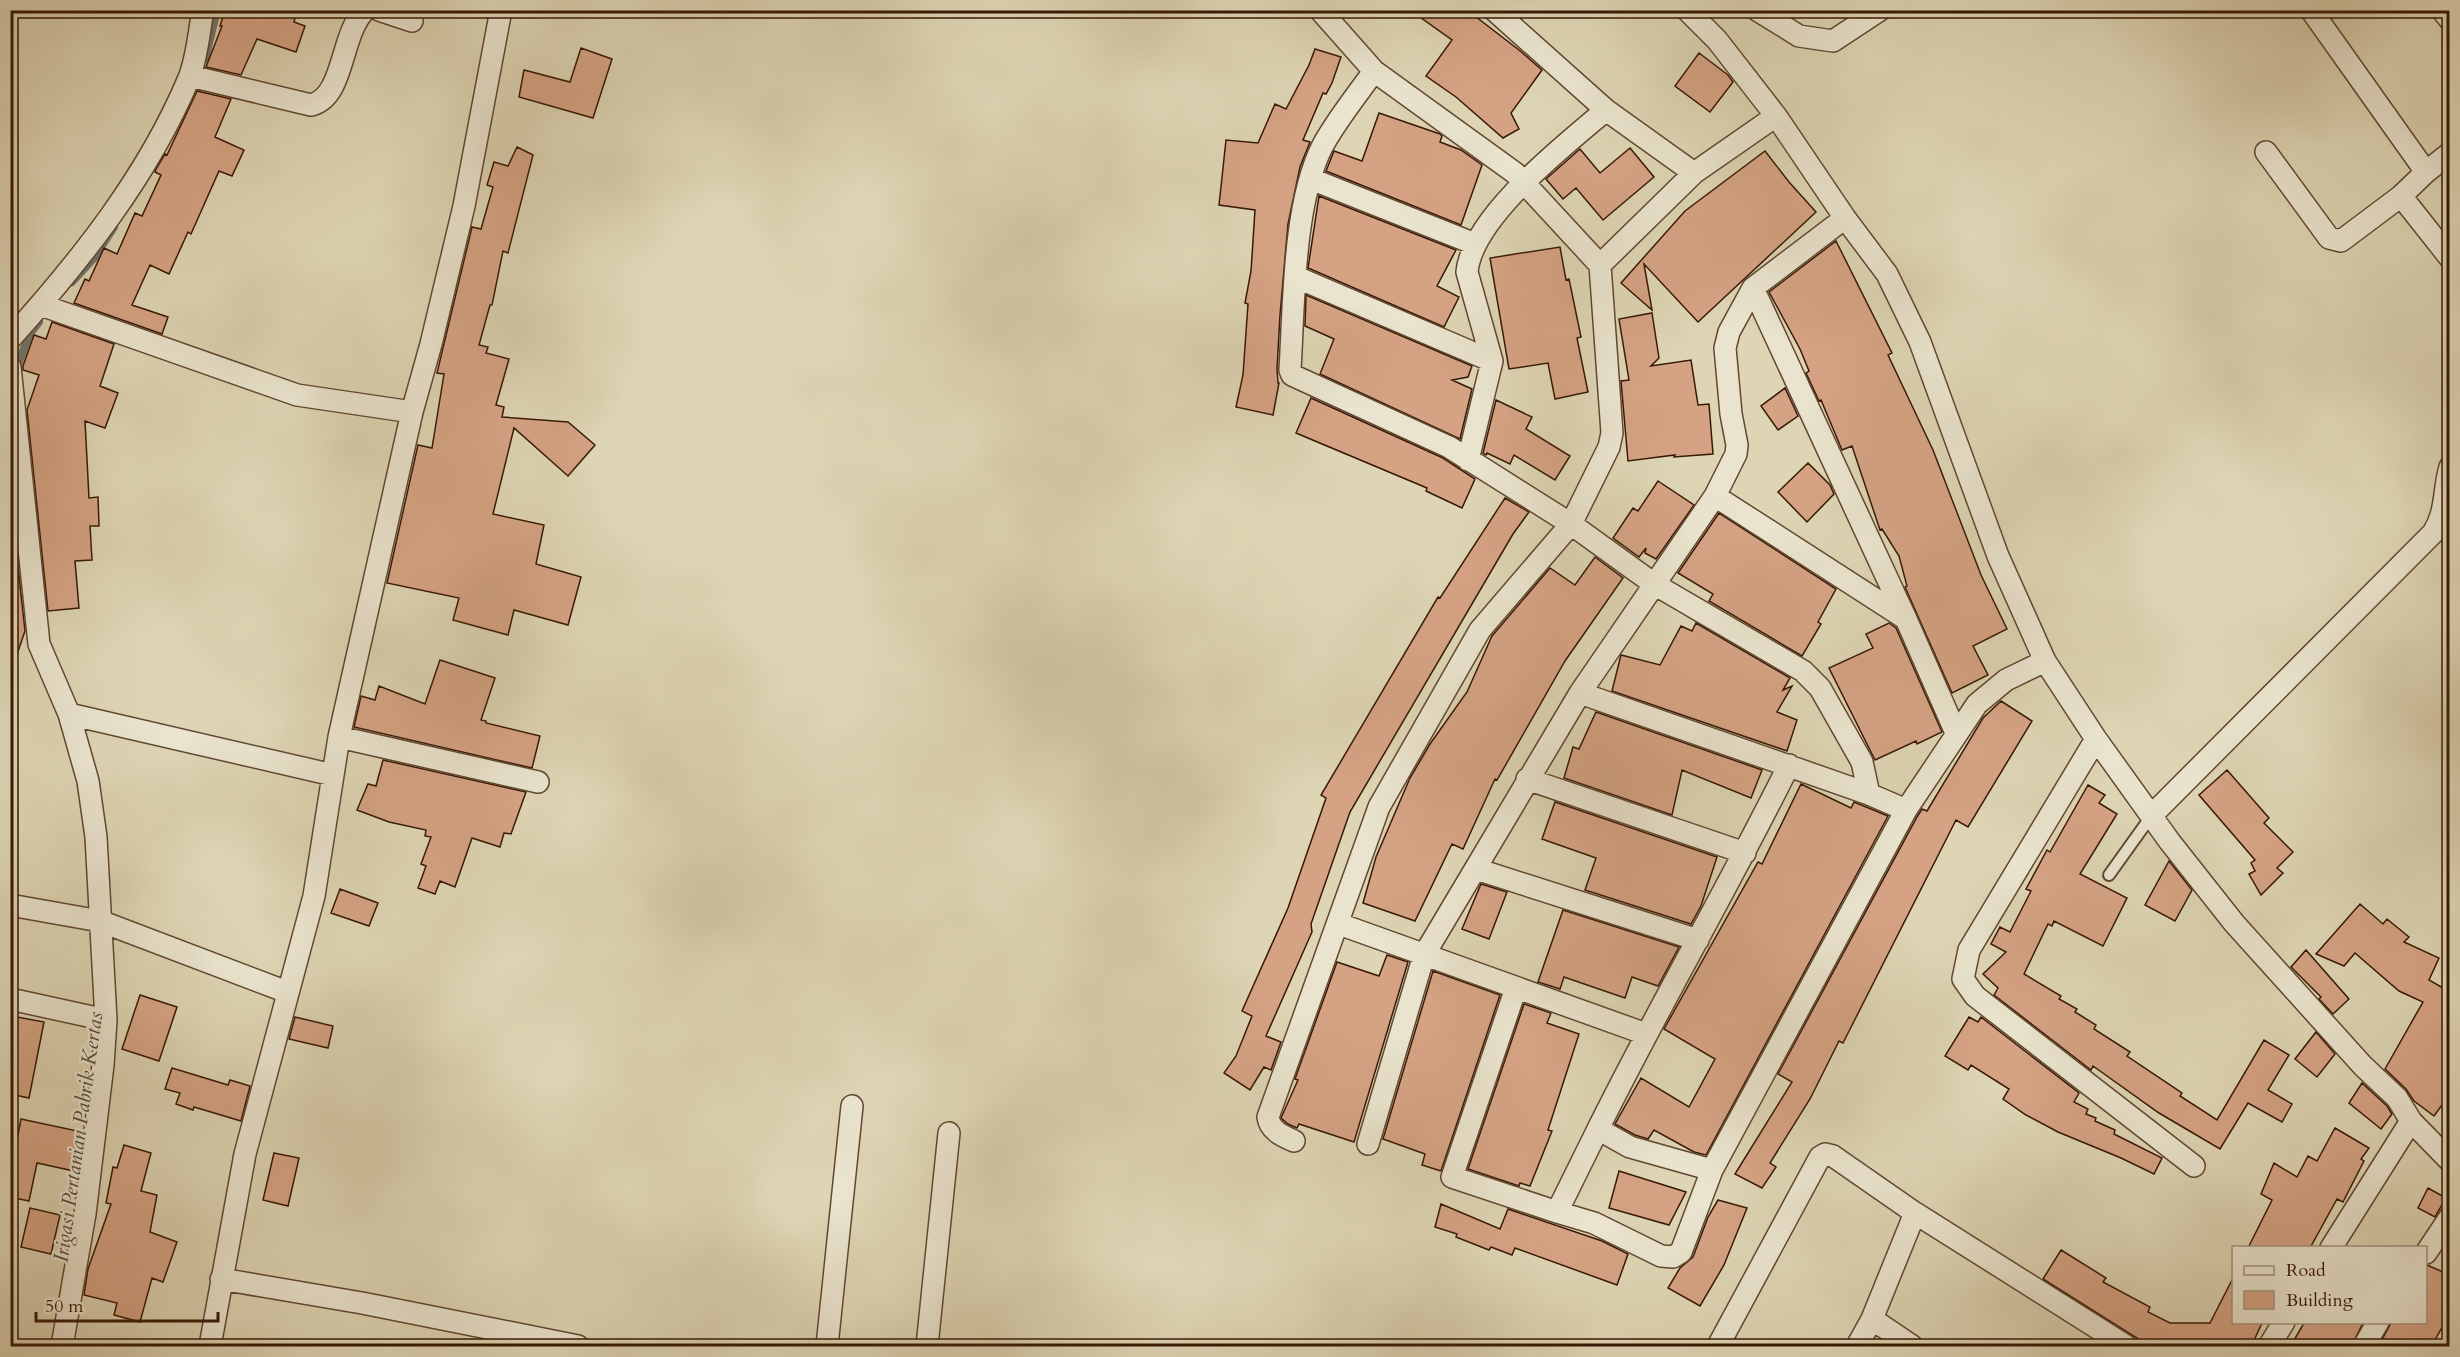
<svg xmlns="http://www.w3.org/2000/svg" width="2460" height="1357" viewBox="0 0 2460 1357" font-family="Cardo,serif">
<rect width="100%" height="100%" fill="#ded5b4"/>
<filter id="stains"><feTurbulence type="fractalNoise" baseFrequency=".00333" numOctaves="4"/><feColorMatrix values="0 0 0 0 .2 0 0 0 0 .09 0 0 0 0 .02 0 0 0 .5 -.17"/></filter>
<radialGradient id="worn" r=".72"><stop offset=".6" stop-color="#630" stop-opacity="0"/><stop offset="1" stop-color="#630" stop-opacity=".3"/></radialGradient>
<g fill="none" stroke-linecap="round" stroke-linejoin="round">
<path stroke="#717770" stroke-width="8" d="M205,59L217,10
M72,282L94,258L114,227
M16,370L29,335L39,322"/>
</g>
<path fill="#d5a384" stroke="#371805" stroke-width="1.5" d="M225,10H297L294,22L305,26L296,52L257,39L241,75L206,67L222,26H220Z
M1410,10H1467L1519,50L1542,70L1511,113L1519,129L1503,138L1456,97L1426,76L1452,40Z
M581,48L612,59L593,118L519,97L524,70L570,82Z
M1315,49L1341,57L1332,83L1326,94L1323,93L1303,140L1310,142L1300,167L1288,224L1280,315L1277,369L1278,383H1279L1273,415L1236,407L1243,375L1248,304L1245,303L1251,271L1255,210L1219,205L1226,140L1258,143L1275,104L1286,109L1309,65Z
M1699,53L1728,75L1733,82L1710,112L1675,86Z
M197,91L231,99L215,137L244,150L232,176L219,171L191,234L188,232L169,274L150,265L132,305L168,317L162,334L74,303L85,279L89,281L104,248L117,254L135,213L142,216L161,175L155,172L156,169L165,154L167,155Z
M1379,113L1440,134L1442,136L1440,142L1461,150L1482,165L1461,225L1326,171L1334,151L1362,161Z
M517,147L533,155L508,253L503,251L492,305H490L479,345L488,347L486,353L509,359L496,405L504,407L502,417L568,422L595,445L568,476L514,428L493,514L544,525L536,564L581,577L568,625L514,610L508,635L453,620L459,598L387,583L418,445L432,448L444,374L437,373L472,227L481,229L493,187L487,185L494,162L508,166Z
M1630,148L1654,177L1603,220L1576,188L1563,199L1546,179L1580,149L1600,173Z
M1765,151L1789,182L1816,212L1698,322L1644,264L1652,310L1621,283L1685,211Z
M1319,196L1456,250L1437,286L1459,297L1444,327L1308,268Z
M1836,241L1892,353L1888,355L1933,450L1981,575L2007,629L1973,646L1988,675L1952,693L1905,587L1907,586L1899,556L1882,529L1880,530L1852,446L1842,450L1821,400L1819,401L1806,373L1809,371L1800,349L1769,292Z
M1560,247L1566,280L1569,279L1581,337L1577,338L1588,392L1555,399L1548,363L1509,369L1490,258Z
M1306,295L1472,366L1468,377L1452,380L1472,389L1460,439L1320,374L1334,339L1305,326Z
M1652,313L1659,358L1651,366L1691,360L1698,405L1709,404L1713,454L1674,457L1675,455L1628,461L1621,381L1629,380L1619,319Z
M52,322L114,344L100,386L118,393L105,428L85,421L89,498L98,497L99,526H90L92,560L75,561L79,608L48,611L27,410L39,375L23,370V366L34,335L46,339Z
M1785,388L1798,416L1778,430L1761,406Z
M1311,398L1443,458L1475,479L1462,508L1426,491L1427,488L1296,433Z
M1496,400L1532,417L1526,429L1570,456L1555,480L1514,455L1510,464L1487,453L1486,455L1483,453Z
M1808,463L1830,485L1834,494L1807,522L1778,492Z
M1658,481L1694,505L1656,559L1645,553L1646,548L1639,557L1613,538L1633,508L1638,511Z
M10,494L25,631L14,663L10,662Z
M1505,498L1529,512L1513,534L1350,812L1311,924L1312,932L1266,1036L1281,1042L1271,1070L1264,1067L1250,1090L1224,1073L1236,1056L1252,1016L1242,1011L1288,908L1326,798L1321,795L1438,597L1440,598Z
M1719,513L1836,589L1818,622L1821,624L1802,656L1709,601L1713,594L1678,573Z
M1595,557L1623,578L1565,661L1497,780L1495,779L1463,849L1452,844L1415,921L1363,903L1376,857L1410,778L1430,744L1467,692L1492,636L1550,568L1575,585Z
M1696,623L1790,678L1783,690L1792,686L1777,712L1797,720L1787,751L1612,691L1621,655L1660,665L1681,626L1692,631Z
M1889,623L1896,628L1942,732L1917,744L1916,741L1875,760L1829,668L1873,648L1866,634Z
M440,660L495,678L481,720L486,721V723L540,736L532,768L354,727L361,696L375,700L379,686L425,704Z
M2001,701L2032,721L1968,827L1956,820L1843,1043L1839,1041L1810,1099L1770,1163L1776,1167L1762,1188L1735,1174L1792,1082L1778,1074L1917,817L1922,809L1927,811L1983,718Z
M1596,712L1762,770L1751,798L1682,770L1672,815L1564,778L1573,747L1579,749Z
M383,760L526,792L511,834L504,833L500,847L472,838L455,887L440,881L435,894L418,888L426,866L421,864L431,837L425,836L426,830L389,822L357,810L368,784L376,786Z
M2227,770L2269,818L2264,823L2293,852L2277,868L2283,873L2261,895L2249,874L2255,871L2251,863L2255,860L2199,795Z
M1801,784L1851,808L1854,802L1888,816L1706,1155L1694,1152L1654,1130L1648,1139L1635,1135L1615,1124L1641,1078L1689,1107L1715,1059L1664,1029L1758,862L1762,864Z
M2088,785L2105,795L2099,803L2117,814L2080,874L2127,898L2103,946L2054,921L2052,926L2048,924L2024,974L2061,996L2059,999L2077,1009L2075,1012L2096,1025L2094,1029L2130,1052L2127,1056L2182,1093L2180,1096L2217,1120L2264,1040L2289,1055L2268,1090L2292,1104L2282,1122L2248,1103L2220,1149L2159,1113L2093,1066L2091,1070L1994,995L1998,988L1983,974L2006,952L1991,944L2000,927L2010,932L2031,891L2026,889L2047,850L2050,852Z
M1555,802L1717,857L1701,906L1691,924L1585,890L1596,858L1542,839Z
M2169,861L2192,890L2175,921L2145,905Z
M1481,884L1507,892L1489,939L1462,929Z
M340,889L378,903L369,926L331,913Z
M2360,904L2383,924L2387,919L2409,937L2404,942L2439,958L2429,980L2450,992V1094L2434,1116L2414,1101L2406,1089L2385,1069L2423,1002L2399,991L2355,953L2344,966L2316,954Z
M1563,910L1679,947L1658,986L1632,977L1625,998L1564,977L1560,989L1538,982Z
M2306,950L2349,999L2333,1014L2319,999L2321,997L2291,967Z
M1387,955L1408,962L1354,1142L1299,1124L1297,1128L1288,1124L1281,1118L1298,1080L1295,1079L1337,962L1379,976Z
M1433,971L1500,995L1441,1171L1422,1165L1425,1154L1383,1139Z
M140,995L177,1007L159,1061L122,1049Z
M1524,1004L1551,1013L1547,1023L1579,1034L1548,1130L1552,1131L1530,1186L1520,1183L1519,1186L1468,1169Z
M17,1017L44,1022L29,1098L10,1094V1045Z
M295,1017L333,1026L328,1048L289,1039Z
M1969,1017L1978,1022L1981,1017L2079,1093L2074,1102L2088,1109L2086,1114L2096,1118L2095,1121L2115,1130L2114,1134L2162,1158L2154,1174L2121,1158L2058,1132L2026,1115L2003,1099L2009,1089L1971,1065L1968,1070L1945,1056Z
M2316,1032L2335,1054L2317,1077L2295,1059Z
M172,1068L228,1085L230,1080L250,1086L241,1121L194,1107L193,1110L176,1104L180,1093L165,1089Z
M2362,1083L2387,1106L2392,1114L2381,1129L2349,1103Z
M21,1119L82,1132L74,1171L37,1163L29,1201L10,1197V1176Z
M2335,1128L2369,1148L2361,1159L2364,1161L2343,1202L2337,1199L2310,1248H2248L2272,1200L2261,1194L2274,1163L2297,1177L2308,1156L2317,1161Z
M124,1145L151,1153L141,1191L157,1195L150,1232L177,1242L163,1282L152,1278L140,1322L114,1315L117,1303L84,1295L88,1269L111,1204L106,1203L113,1167L117,1168Z
M274,1153L299,1158L288,1206L263,1200Z
M1619,1171L1686,1192L1669,1225L1609,1208Z
M2428,1188L2446,1198L2435,1217L2418,1208Z
M1718,1200L1747,1208L1724,1265L1700,1306L1668,1288L1680,1268L1693,1257L1708,1217Z
M1441,1204L1500,1229L1508,1209L1602,1241L1628,1254L1617,1285L1515,1248L1512,1255L1491,1247L1489,1250L1456,1237L1457,1234L1435,1227Z
M30,1208L60,1215L51,1254L21,1247Z
M2061,1250L2106,1278L2103,1282L2150,1307L2148,1312L2170,1323H2210L2234,1276V1323H2262L2251,1347H2151L2043,1279Z
M2427,1265L2450,1275V1313L2431,1347H2378L2391,1323H2426V1266Z
M2304,1323H2363L2351,1347H2290Z"/>
<g fill="none" stroke-linecap="round" stroke-linejoin="round">
<defs>
<path id="service" d="M2109,875L2152,815"/>
<path id="minor" d="M379,10L412,21
M1687,10L1717,40L1776,116L1845,218L1887,274L1920,342L1998,556L2045,661L2096,739L2170,842L2234,923L2363,1066L2397,1098L2411,1121L2450,1161
M1757,10L1799,36L1833,41L1880,10
M2311,10L2426,172L2450,153
M2442,10L2450,20
M1374,71C1357,95 1335,122 1322,147C1293,205 1294,305 1290,370L1292,375L1449,447L1571,524L1654,584L1803,671L1820,688L1862,762L1869,794
M190,76L311,105C345,97 340,34 365,10
M2266,152L2329,238L2341,241L2401,196L2426,172
M1694,173L1776,116
M1311,179L1475,244
M2401,196L2450,258
M1600,265L1694,173L1606,110
M1296,277L1492,361
M1753,288L1906,619
M41,305L297,395L412,412
M10,339C81,260 148,176 189,78C197,58 199,32 203,10
M10,367L39,644L69,714L88,781L96,837L106,1020L103,1065L85,1214L62,1346
M1468,460L1492,361L1467,272C1472,217 1565,145 1606,110L1494,10
M1715,496L1906,619L1956,733
M1580,693L1869,794L1906,810
M69,714L333,775
M339,737L538,782
M2096,739L1969,950L1963,979L1975,996L2194,1166
M1527,779L1745,853
M2152,815L2433,533C2447,511 2443,491 2450,467
M1476,869L1698,940
M10,905L100,921L287,992
M1339,924L1646,1034
M1516,988L1452,1177L1557,1212L1598,1129
M10,999L106,1020
M1294,1141C1283,1136 1270,1131 1268,1117L1379,807L1480,630L1571,524L1609,447L1612,433L1600,265L1515,173L1374,71L1320,10
M1368,1144L1424,955L1580,693L1715,496L1736,454L1737,445L1731,414L1725,348L1729,332L1753,288L1845,218
M1712,1170L1630,1147L1598,1129C1659,1006 1728,888 1789,765
M1557,1212L1594,1223L1661,1256L1673,1257L1681,1252L1712,1170L1906,810L1977,704L2006,680L2045,661
M2331,1248L2411,1121
M2426,1253L2450,1217
M221,1279L362,1303L578,1346
M1872,1319L1912,1346
M210,1346L245,1154L314,896L339,737L412,412L431,344L464,206L501,10
M827,1346L852,1106
M927,1346L949,1133
M1718,1346L1820,1157L1825,1154L1833,1156L1915,1213
M1857,1346L1872,1319L1915,1213L2126,1346
M2269,1346L2284,1322
M2364,1346L2378,1322"/>
</defs>
<use href="#service" stroke="#614731" stroke-width="14"/>
<use href="#minor" stroke="#614731" stroke-width="24"/>
<use href="#service" stroke="#eae4ce" stroke-width="10"/>
<use href="#minor" stroke="#eae4ce" stroke-width="21"/>
</g>
<g text-anchor="middle" stroke-width="4.5" stroke-linejoin="round" paint-order="stroke">
<g font-size="21" font-style="italic" fill="#54473a" stroke="#eae4ce">
<text transform="translate(78 1137) rotate(-82)" y="7">Irigasi Pertanian Pabrik Kertas</text>
</g>
</g>
<rect width="2460" height="1357" fill="none" stroke="#ded5b4" stroke-width="36"/>
<rect x="12" y="12" width="2436" height="1333" fill="none" stroke="#371805" stroke-width="3"/>
<rect x="18" y="18" width="2424" height="1321" fill="none" stroke="#371805" stroke-width="1.5"/>
<rect x="2232" y="1246" width="195" height="78" fill="#eae4ce" stroke="#a2927e" stroke-width="1.5"/>
<rect x="2244" y="1266" width="30" height="9" fill="#eae4ce" stroke="#a2927e" stroke-width="1.5"/>
<text x="2286" y="1276" font-size="18" fill="#371805">Road</text>
<rect x="2244" y="1291" width="30" height="18" fill="#d5a384" stroke="#a2927e" stroke-width="1.5"/>
<text x="2286" y="1306" font-size="18" fill="#371805">Building</text>
<path d="M36 1312v9h182v-9" fill="none" stroke="#371805" stroke-width="3"/>
<text x="45" y="1312" font-size="18" fill="#371805" stroke="#eae4ce" stroke-width="4.5" paint-order="stroke">50 m</text>
<rect width="100%" height="100%" filter="url(#stains)"/>
<rect width="100%" height="100%" fill="url(#worn)"/>
</svg>
